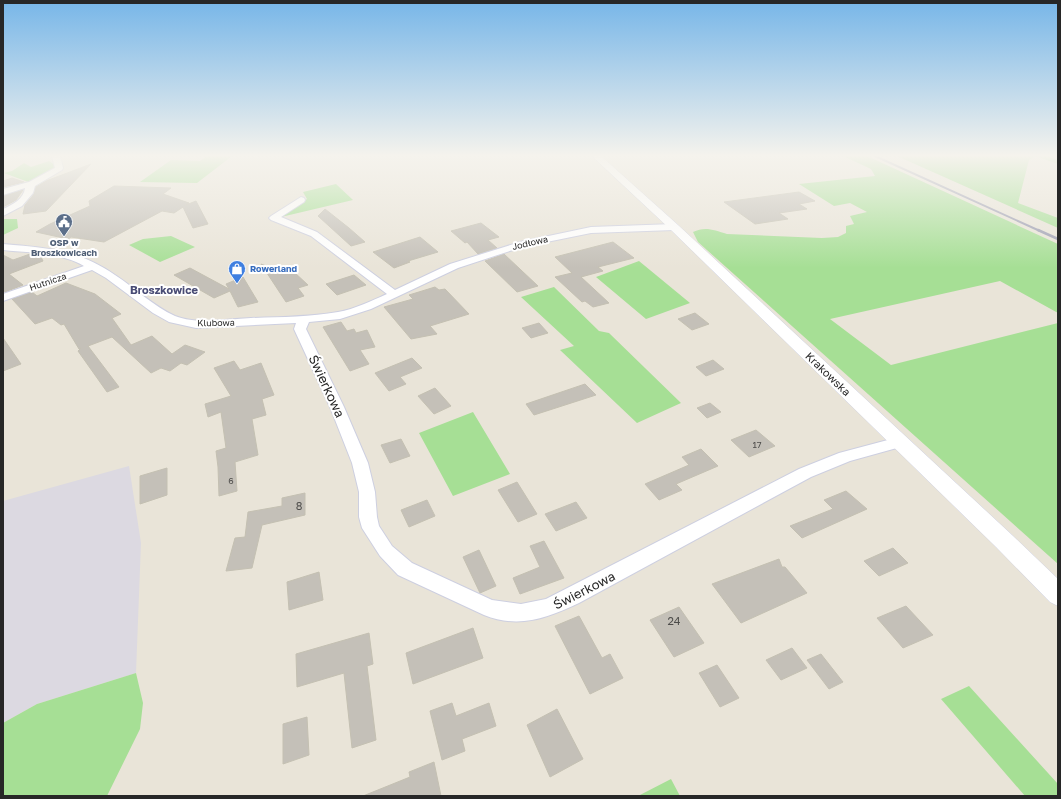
<svg xmlns="http://www.w3.org/2000/svg" width="1061" height="799" viewBox="0 0 1061 799" font-family="'Golos Text',sans-serif">
<rect width="100%" height="100%" fill="#e9e4d8"/>
<path fill="#dcd9e1" d="M129,466L141,543L136,673L37,704L3,723V501Z"/>
<path fill="#a6df95" d="M207,156H232L197,183L140,182L171,160L200,161Z
M843,156H867L1058,244V313L1000,281L830,319L891,365L1058,323V564L698,242L693,232C705,226 714,230 727,234L822,238L838,237L846,233V226L854,224L850,216L867,212L850,203L834,206L799,184L875,176L871,169Z
M897,156H1046L1058,160V164L1035,156L1029,160L1018,203L1058,218V228Z
M49,161L55,165L56,170L31,183L4,173L12,171L24,163L31,167Z
M336,184L353,200L281,217L307,199L303,192Z
M3,219H17L18,228L3,235Z
M171,236L195,247L160,262L129,245L143,239Z
M639,261L690,303L646,319L596,277Z
M554,287L599,331L609,333L681,403L637,423L560,350L574,346L521,297Z
M473,412L510,474L453,496L419,433Z
M136,673L143,703L140,729L107,796H3V723L37,704Z
M969,686L1058,784V796H1025L941,699Z
M671,779L680,796H638Z"/>
<path fill="#c4c0b8" stroke="#c4c0b2" d="M91,164L46,211L23,214L25,205L34,194L36,187L46,181Z
M12,178L24,182L3,187V181Z
M114,186L171,188L163,194L189,203L186,205L196,201L208,224L193,228L183,207L174,213L162,211L104,242L71,237L68,239L36,232L50,224L90,206L89,201Z
M23,190L16,200L3,207V196Z
M799,192L815,201L799,204L807,209L779,213L788,219L755,224L724,202Z
M325,209L349,228L365,242L351,246L318,216Z
M481,223L499,237L488,240L497,248L478,254L467,242L465,243L451,231Z
M420,237L438,252L408,261L410,262L394,268L373,252Z
M613,242L634,258L598,267L603,271L581,277L609,303L593,307L585,301L582,302L555,277L572,273L555,257Z
M30,254L40,255L43,261L9,274L23,285L5,292L3,289V255L13,260Z
M504,254L538,286L517,292L485,261Z
M261,264L286,274L294,272L308,285L298,288L304,296L286,302Z
M190,268L229,289L226,284L243,277L258,302L238,307L230,291L214,298L174,275Z
M354,275L366,285L337,295L326,284Z
M66,283L95,294L121,314L112,318L131,345L152,336L172,354L185,345L205,352L187,365L181,363L170,371L161,368L151,373L112,337L88,346L119,387L107,392L78,351L81,348L79,349L64,324L61,325L52,318L35,324L12,299L32,292L37,296Z
M435,287L439,290L445,289L469,314L430,326L437,334L411,339L384,307L413,299L409,295Z
M695,313L709,324L692,330L678,319Z
M341,322L347,331L354,329L356,333L367,330L375,347L360,350L369,364L350,371L323,327Z
M539,323L548,333L531,338L522,328Z
M3,338L21,364L3,371Z
M412,358L422,368L400,377L406,384L389,391L375,373Z
M713,360L724,369L706,376L696,367Z
M234,361L240,370L261,363L274,395L262,399L266,415L252,419L258,455L235,462L237,491L219,496L218,467L216,451L226,448L221,412L208,417L205,404L231,396L214,368Z
M585,384L596,395L534,415L526,404Z
M435,388L451,406L434,414L418,396Z
M710,403L721,412L707,418L697,408Z
M756,430L775,446L749,457L731,440Z
M401,439L410,456L390,463L381,445Z
M701,449L718,466L676,484L682,490L659,500L645,484L689,465L682,457Z
M167,468V495L140,504V476Z
M517,482L537,514L518,522L498,490Z
M846,491L867,509L802,538L790,526L833,509L824,500Z
M305,493V515L262,525L252,568L226,571L235,538L245,537L248,512L282,506V498Z
M427,500L435,516L409,527L401,510Z
M576,502L587,518L556,531L545,514Z
M544,541L564,578L520,594L513,578L540,567L530,546Z
M893,548L908,563L879,576L864,561Z
M479,550L496,586L480,593L463,557Z
M779,559L782,567H785L807,593L741,623L712,584Z
M319,572L323,600L289,610L287,582Z
M906,606L933,635L903,648L877,618Z
M679,607L704,643L674,657L650,620Z
M579,616L602,658L610,654L623,678L590,694L555,626Z
M473,628L483,658L413,684L406,653Z
M369,633L373,664L367,666L376,740L352,748L344,673L297,687L296,654Z
M792,648L807,668L781,680L766,660Z
M821,654L843,682L829,689L807,660Z
M717,665L739,698L720,707L699,673Z
M452,703L456,716L489,703L496,726L462,739L465,751L442,760L430,711Z
M557,709L583,759L550,777L527,725Z
M307,717L309,755L283,764V724Z
M434,762L441,796H363L410,777L409,772Z"/>
<g fill="none" stroke-linecap="round" stroke-linejoin="round">
<defs>
<path id="minor" d="M52,156H60L63,168L62,170L35,186L33,193L22,206L3,216V209C12,205 24,199 25,188L3,195V189L29,182L53,169L55,168Z
M301,197L304,198L305,200L304,202L281,217L317,232L395,290L450,264L520,242L591,227L674,224L679,227L674,230L591,233L522,247L458,268L371,309L340,319L309,322L306,329L344,407L368,463L375,492L377,517L379,526L392,546L412,563L492,600L521,604L546,599L799,469L839,453L899,437L904,438L907,442L904,446L850,461L811,477L579,603C547,618 519,629 484,615L398,575L380,556L362,528L359,517V492L352,463L330,407L294,329L296,323L196,328L169,322L153,313L106,278L92,270L3,301V294L84,266C60,252 30,253 3,250V244C46,248 78,249 115,275C135,288 153,306 175,316C198,325 227,319 251,318C280,317 310,317 338,312C355,309 371,301 387,294L311,236L271,220L269,218L271,216Z"/>
<path id="tertiary" d="M592,156H601L678,225L1012,535L1058,579V606L1050,602L996,547L670,229Z"/>
</defs>
<use href="#minor" stroke="#cdcfe0" stroke-width="2"/>
<use href="#tertiary" stroke="#cdcfe0" stroke-width="1"/>
<use href="#minor" fill="#fff" fill-rule="evenodd"/>
<use href="#tertiary" fill="#fff" fill-rule="evenodd"/>
<path stroke="#9b9cb1" stroke-width="2" d="M875,156L1040,231"/>
<path stroke="#9b9cb1" stroke-width="2.5" d="M1038,230L1058,239"/>
</g>
<linearGradient id="sky" x2="0" y2="1"><stop stop-color="#77b6e8"/><stop offset="0.58" stop-color="#f5f3ed"/><stop offset="1" stop-color="#f5f3ed" stop-opacity="0"/></linearGradient>
<rect width="1061" height="268" fill="url(#sky)"/>
<defs>
<symbol id="civic-pin" viewBox="-11 -11 22 30"><path d="M0 17L-7.5 6A9.5 9.5 0 1 1 7.5 6Z" fill="#5c6f8a" stroke="#fff"/><path d="M-.6-6.5H3V-4.5H.6V-3L4-1V1h2V6H-6V1h2V-1L-.6-3ZM-1.2 2.5V6h2.4V2.5Z" fill="#fff"/></symbol>
<symbol id="shop-pin" viewBox="-11 -11 22 30"><path d="M0 17L-7.5 6A9.5 9.5 0 1 1 7.5 6Z" fill="#3f7fe0" stroke="#fff"/><path d="M-5-2.5h2.3a2.7 3.5 0 0 1 5.4 0H5L5.5 6h-11ZM-1.5-2.5h3a1.5 2.3 0 0 0-3 0Z" fill="#fff"/></symbol>
</defs>
<g fill-rule="evenodd">
<use href="#civic-pin" x="54" y="212" width="20" height="27"/>
<use href="#shop-pin" x="227" y="259" width="20" height="27"/>
</g>
<g text-anchor="middle" stroke-width="4" stroke-linejoin="round" paint-order="stroke">
<g font-size="9" font-weight="bold" fill="#4e5e75" stroke="#fff">
<text x="64" y="246">OSP w<tspan x="64" dy="10">Broszkowicach</tspan></text>
</g>
<g font-size="9" fill="#272727" stroke="#fff">
<text transform="translate(530 243) rotate(-13)" y="3">Jodłowa</text>
<text transform="translate(48 282) rotate(-19)" y="3">Hutnicza</text>
<text transform="translate(216 323) rotate(-1)" y="3">Klubowa</text>
</g>
<g font-size="9" font-weight="bold" fill="#366cbe" stroke="#fff" text-anchor="start">
<text x="250" y="272">Rowerland</text>
</g>
<g font-size="9" fill="#4e4d4b">
<text x="757" y="448">17</text>
<text x="231" y="484">6</text>
</g>
<g font-size="11" font-weight="bold" fill="#494c75" stroke="#fff">
<text x="164" y="294">Broszkowice</text>
</g>
<g font-size="11" fill="#272727" stroke="#fff">
<text transform="translate(828 374) rotate(44)" y="4">Krakowska</text>
</g>
<g font-size="11" fill="#4e4d4b">
<text x="299" y="510">8</text>
<text x="674" y="625">24</text>
</g>
<g font-size="13" fill="#272727" stroke="#fff">
<text transform="translate(327 386) rotate(65)" y="5">Świerkowa</text>
<text transform="translate(584 590) rotate(-27)" y="5">Świerkowa</text>
</g>
</g>
<rect width="1061" height="799" fill="none" stroke="#272727" stroke-width="8"/>
</svg>
